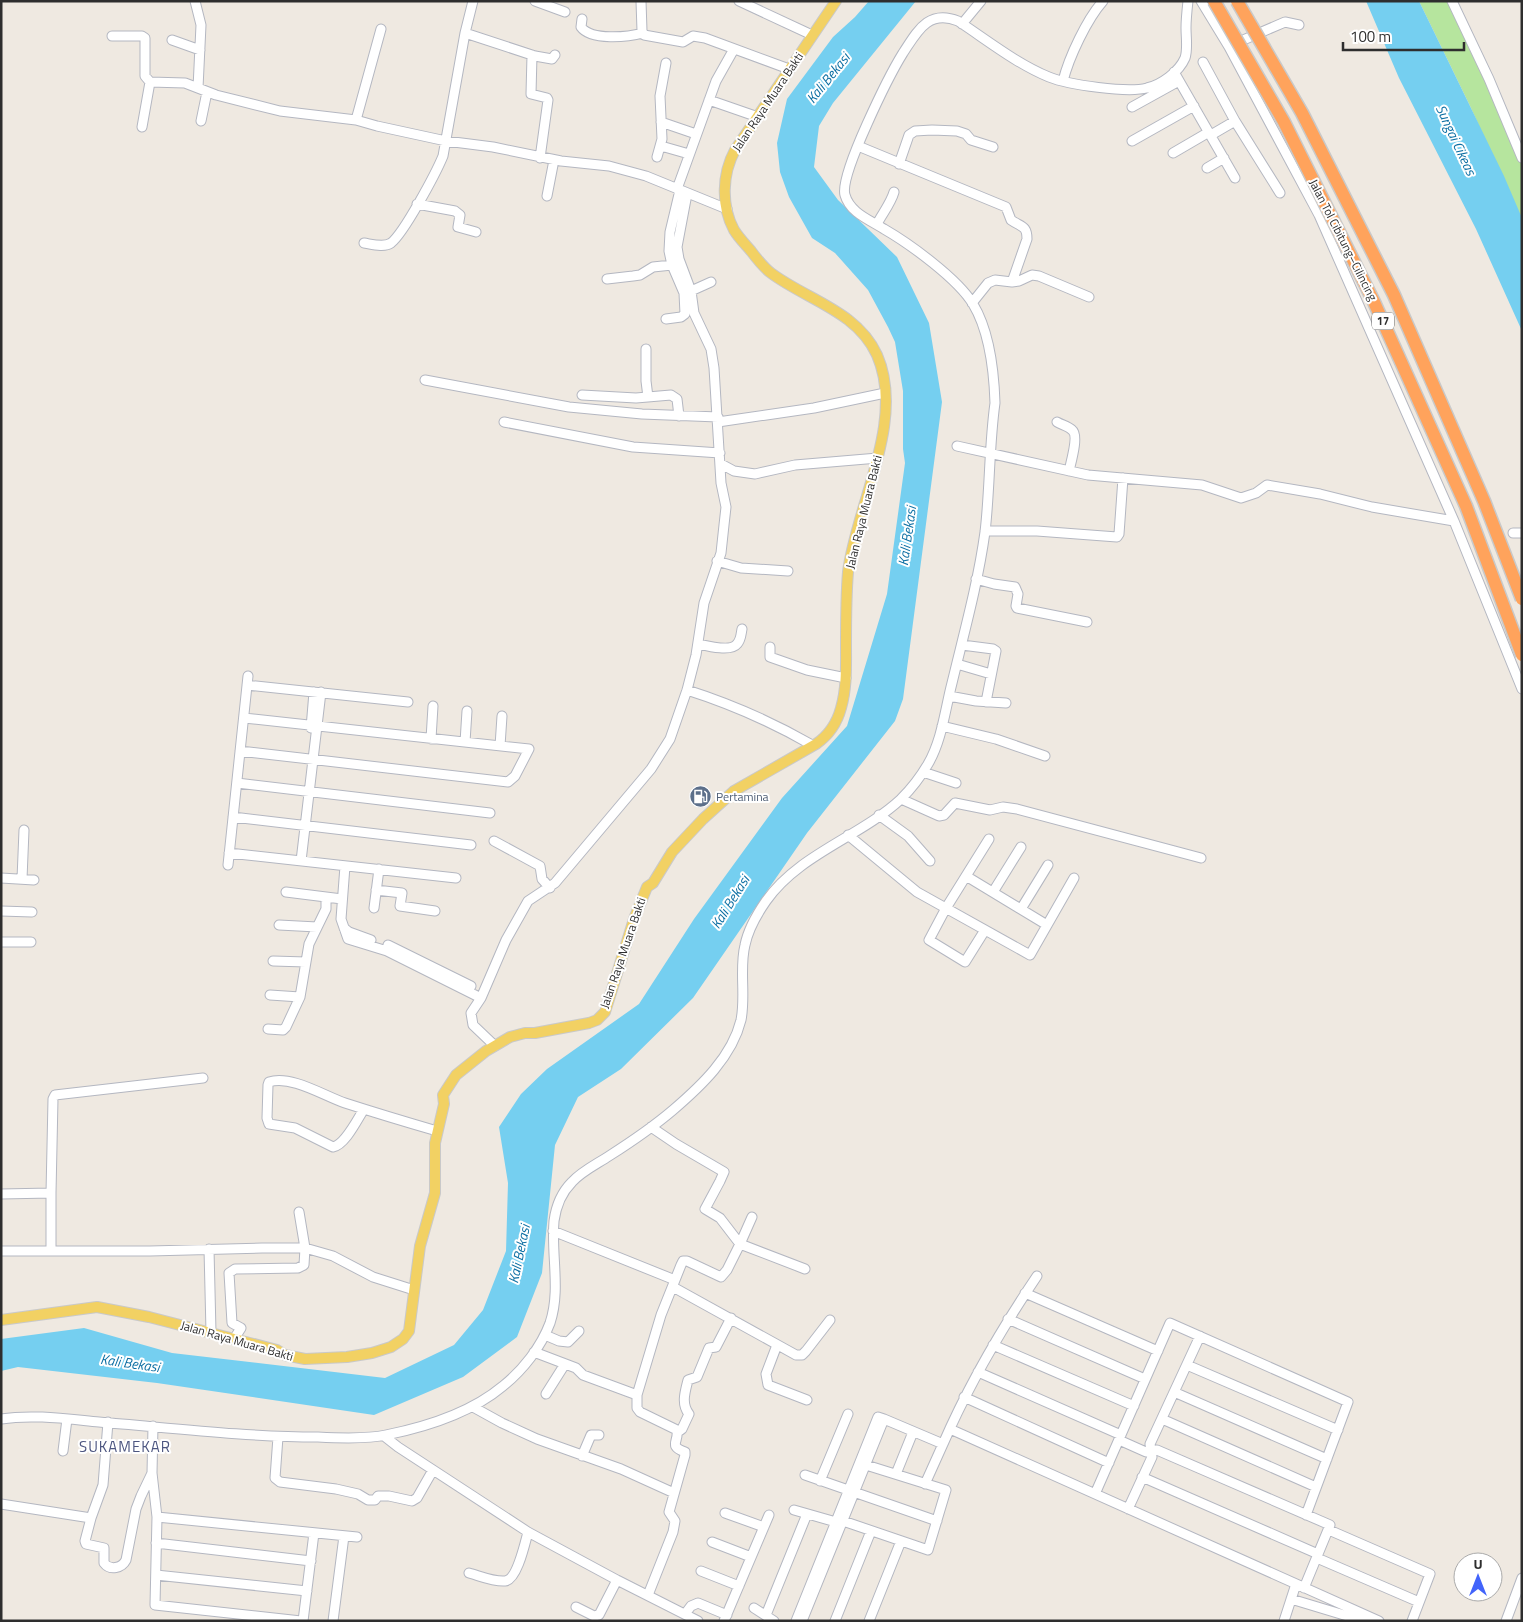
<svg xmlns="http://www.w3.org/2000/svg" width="1523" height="1622" viewBox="0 0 1523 1622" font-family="'Titillium Web',sans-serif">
<rect width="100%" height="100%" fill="#efe9e1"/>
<path fill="#b6e59e" d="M1419,1H1452L1522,158V221L1471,108Z"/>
<path fill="#75cff0" d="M869,1H916L833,103L819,126L814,167L838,200L897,257L929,323L942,402L903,699L895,721L807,833L693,998L621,1069L578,1097L555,1145L542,1273L517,1337L463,1377L374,1415L157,1383L18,1367L1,1371V1339L84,1328L172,1353L385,1378L454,1345L483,1310L506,1251L508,1183L499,1127L521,1094L547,1069L639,1004L694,919L782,798L847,726L887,594L905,463L903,449V391L895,342L888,327L868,290L835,253L812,238L789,197L780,172L777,143L787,99L833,37L855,17Z
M1366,1H1419L1504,176L1522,218V331L1476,229L1399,78Z"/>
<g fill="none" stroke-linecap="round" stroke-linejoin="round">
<defs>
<path id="minor" d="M195,1L201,25L198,88
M535,1L565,12
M641,1L642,31L644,35L683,42L693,36L705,38L789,69
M739,1L812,35
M1201,1L1229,47L1319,215L1454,521L1522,689
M1452,1L1489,79L1522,158
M582,19L581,27C591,41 628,37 643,33
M962,24L981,1
M465,33L535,56L552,59L555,55
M112,36H142L145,38V76L150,82L185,83L216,95L280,111L356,120L377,126L446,141L493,147L561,161L609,166L646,176L727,209
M172,40L200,50
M1234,44L1285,22L1299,25
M532,55L531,94L547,98L548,100L540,158
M1203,62L1235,121L1211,135
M1174,72L1235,178
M1063,81C1069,57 1087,19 1103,1
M709,100L758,117
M1132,107L1179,81
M356,120L381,29
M201,121L207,92
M1235,121L1280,193
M661,122L696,134
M142,127L150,82
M1132,141L1194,106
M661,146L689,154
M858,146L1006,207L1011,220C1021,227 1027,225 1027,239L1012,282
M1173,153L1209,132
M657,157L662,139L660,96L666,63
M899,164L909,135L915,131L932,130L957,131L966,134L971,140L993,147
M1207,168L1224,158
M677,189L716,81L734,49
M547,196L554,160
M417,204L455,211L460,215L458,227L476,232
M877,224C882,214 891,203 894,192
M364,243C371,244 384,248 391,243C404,233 436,173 443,156L465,33L473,1
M607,279L633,276L640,275L653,267L672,265
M691,291L711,282
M972,303L988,283L995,280L1012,282L1019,281L1032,275L1039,276L1089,297
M666,319L681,317L685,314L684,293L672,265L669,251L670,232L680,190
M646,349V381L648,397
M425,380L569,407L642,414L718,417
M582,395L636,398L671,395L677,399L679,416
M504,422L633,447L720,453
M718,422L814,408L885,393
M1057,422C1062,425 1068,426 1072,430C1079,435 1071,462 1069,471
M957,446L1088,475L1202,485L1241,498L1256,493L1267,485L1320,494L1372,507L1454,521
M721,464L734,471L755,474L795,465L878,458
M985,531H1037L1117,537L1119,534L1123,478
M1513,533H1522
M717,561L741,568L788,571
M976,579L994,584L1015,587L1018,594L1016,606L1017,608L1087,622
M698,644C707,646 731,652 737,644C741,640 741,634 742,629
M962,645L993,649L996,651L986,702
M770,647V657L807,670L846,678
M957,664L991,674
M247,685L408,702
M687,690C731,704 772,722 812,745
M949,696L976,701L1006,703
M942,726L996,739L1045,756
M311,728L314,692
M431,739L433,706
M465,742L467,711
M500,746L502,716
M240,751L508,782L515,776L529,749L244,718
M923,772L956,783
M237,783L490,813
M901,799L939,816L944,815L955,803L990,810L1003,807L1017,809L1201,858
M879,815L908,836L930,861
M233,817L471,845
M848,835L917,892L1030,955L1074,878
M494,841L540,866L542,879L550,888
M229,853L456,878
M301,861L321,692
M228,865L248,676
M345,866L341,919L348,939L387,951L481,998
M966,876L1047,925
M1,878L34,880
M22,879L24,830
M376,890L402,893L400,906L435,911
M286,892L342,899
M993,892L1021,847
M374,908L379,869
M1021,909L1048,865
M1,911L32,912
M279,925L317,927
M344,928L349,932L371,940
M985,930L965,962L929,940L946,908L989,839
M1,942H31
M388,945L471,986
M273,961L306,962
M270,995L300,997
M268,1029L283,1030L286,1027L300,997L309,944L326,909V897
M495,1046L473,1025L471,1013L481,998L506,940L528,901L555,883L651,769L670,739L687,690L696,655L704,603L721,553L724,525L726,507L721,483L714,368L711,349L694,313L691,291L679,259L677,247L687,194
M364,1109C357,1120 345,1145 333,1147L295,1128L269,1124L267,1118L268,1085L269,1082C292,1075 324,1096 345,1103C376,1113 406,1122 437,1131
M651,1127L676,1144L724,1172L720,1181L705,1209L720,1218L740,1244L752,1217
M51,1193L53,1099L55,1095L203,1078
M1,1194L51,1193V1250
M553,1231L675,1280
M209,1249L211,1332
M2,1251H150L262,1248H305L333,1256L373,1277L414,1290
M673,1287L796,1355H802L806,1351L830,1320
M1025,1293L1158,1351
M1008,1319L1145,1379
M545,1335L559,1341L568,1342L579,1331
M234,1339L241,1328L232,1323L229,1273L235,1269L298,1268L304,1265L305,1248L299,1212
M777,1345L766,1374L768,1385L807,1400
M993,1345L1134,1406
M534,1352L576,1368L583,1375L637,1395
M1187,1365L1338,1430
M978,1372L1121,1435
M1174,1392L1327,1459
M546,1394L565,1364
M964,1397L1109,1463
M473,1407L502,1423L537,1439L621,1469L674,1493
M1,1419C33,1414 67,1419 99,1422C172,1428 245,1437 318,1437C337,1438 368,1439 386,1435C426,1427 472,1412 503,1386C523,1370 541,1347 550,1323C561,1290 551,1255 554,1221C556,1206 561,1193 572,1182C582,1171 597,1164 609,1156C631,1142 653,1127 673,1110C701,1086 732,1057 741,1020C746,995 739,969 745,945C748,930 757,914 766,901C799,854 860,837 901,799C911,789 921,776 928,764C942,740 945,710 952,683C964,633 978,583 985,532C990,490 989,446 995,403C994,372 990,332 973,304C958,279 910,244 884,229C870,220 850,213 845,195C839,175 890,74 903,53C917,32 928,9 958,21C987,40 1017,64 1049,77C1069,85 1127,93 1147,88C1161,85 1179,72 1185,58C1188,49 1186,38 1186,28C1186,19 1187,10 1188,1
M884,1419L943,1444C969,1384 1000,1331 1037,1276
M1162,1419L1316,1487
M108,1422L103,1485L91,1518L85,1541L86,1544L104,1548V1563C110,1571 122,1568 126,1560L136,1509L141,1496L152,1473L153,1426
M950,1429L1379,1621
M678,1432L682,1429L689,1414C681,1404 685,1392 688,1380L697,1377L709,1348L716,1347L731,1318
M384,1436L398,1447L528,1532L617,1580L698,1621
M278,1437L275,1478L280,1482L336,1489L358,1494L368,1500H375L378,1496H389L412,1501L417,1498L433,1470
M1119,1440L1146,1452L1157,1450L1330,1525L1304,1588
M63,1451L67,1419
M582,1456L591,1435H599
M152,1473L157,1517L155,1605L301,1621
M896,1474L913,1432
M805,1475L937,1521
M1142,1477L1318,1554
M820,1481L848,1414
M925,1484L943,1444
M1095,1494L1170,1323L1348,1402L1306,1515
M1,1504L91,1518
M1128,1509L1152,1457L1150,1444L1200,1336
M794,1510L836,1522L843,1521L928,1550L946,1490L866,1465
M725,1513L764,1527
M157,1517L357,1537
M1329,1530L1430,1574L1412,1621
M712,1542L751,1557
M156,1543L311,1561
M1317,1558L1419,1602
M701,1571L739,1586
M469,1573C480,1576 494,1582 505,1581C517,1580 525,1543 528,1532
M156,1575L307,1591
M648,1595L673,1532L675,1521L669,1512L685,1455V1452C668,1446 679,1442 677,1430L640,1412L637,1408V1395L661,1315L681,1265L683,1261H687L721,1277L727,1270L740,1244L805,1269
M1291,1599L1364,1621
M576,1607L594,1616L599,1615L617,1580
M754,1608L774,1621
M685,1614L691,1606L698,1603L727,1615
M766,1615L807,1514
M303,1621L314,1533
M333,1621L344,1536
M724,1621L769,1515
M796,1621L878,1417L884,1419L802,1621
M835,1621L871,1531
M869,1621L901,1541
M1284,1621L1296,1584
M1506,1621L1522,1578"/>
<path id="major" d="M1,1320L97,1307L149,1317L277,1350L285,1355L305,1359L347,1357L372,1353L391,1347L403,1339L409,1331L420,1246L435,1193V1143L444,1104L443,1095L456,1075L486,1051L510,1037L525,1033H535L589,1023L597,1020L605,1012L634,919L647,887L653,883L672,852L703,819L734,791L816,744C829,735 837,723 841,708C847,687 846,666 846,644C846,620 846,596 848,572C856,506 906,421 877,355C857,311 807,300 771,273C763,267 757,259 751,251C745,244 739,238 734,230C721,206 722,174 735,150L836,1"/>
</defs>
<use href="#minor" stroke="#b4b7c1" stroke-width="11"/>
<use href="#major" stroke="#c9c9c9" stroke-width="12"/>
<use href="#minor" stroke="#fff" stroke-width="9"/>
<use href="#major" stroke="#f2d163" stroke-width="10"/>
<defs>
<path id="highway-bridge" d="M1214,1L1284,122L1374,302L1466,506L1522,655
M1237,1L1302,113L1394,295L1484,501L1522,599"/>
</defs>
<use href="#highway-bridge" stroke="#c9c9c9" stroke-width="15" stroke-linecap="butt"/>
<use href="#highway-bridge" stroke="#ffa35c" stroke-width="12"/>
</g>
<defs>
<symbol id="fuel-disc" viewBox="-11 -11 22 22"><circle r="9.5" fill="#5c6f8a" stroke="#fff"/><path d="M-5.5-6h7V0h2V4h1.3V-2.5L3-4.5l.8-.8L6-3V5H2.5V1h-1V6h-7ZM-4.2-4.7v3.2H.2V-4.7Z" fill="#fff"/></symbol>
</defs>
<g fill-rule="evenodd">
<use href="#fuel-disc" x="688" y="784" width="25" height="25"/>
</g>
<g text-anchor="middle" stroke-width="4" stroke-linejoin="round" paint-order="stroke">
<rect fill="#fff" stroke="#6d6d6d" stroke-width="1" x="1372" y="312.5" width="22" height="17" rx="4"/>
<g font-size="11" font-weight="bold" fill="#2e2e2e">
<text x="1383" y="325">17</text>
</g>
<g font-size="12" fill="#2e2e2e" stroke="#fff">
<text transform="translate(768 102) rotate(-56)" y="4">Jalan Raya Muara Bakti</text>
<text transform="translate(1343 240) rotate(63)" y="4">Jalan Tol Cibitung–Cilincing</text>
<text transform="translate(864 512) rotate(-76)" y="4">Jalan Raya Muara Bakti</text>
<text transform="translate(623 953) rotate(-71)" y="4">Jalan Raya Muara Bakti</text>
<text transform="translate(237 1341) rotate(16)" y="4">Jalan Raya Muara Bakti</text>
</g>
<g font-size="12" fill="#4e5e75" stroke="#fff" text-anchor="start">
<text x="716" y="801">Pertamina</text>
</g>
<g font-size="14" font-style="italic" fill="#0d6fa3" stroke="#fff">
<text transform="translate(828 78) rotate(-51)" y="5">Kali Bekasi</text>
<text transform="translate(1456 140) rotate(65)" y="5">Sungai Cikeas</text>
<text transform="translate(907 536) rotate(-82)" y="5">Kali Bekasi</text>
<text transform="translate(730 902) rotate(-58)" y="5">Kali Bekasi</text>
<text transform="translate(519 1254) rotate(-78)" y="5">Kali Bekasi</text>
<text transform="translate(130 1363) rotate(8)" y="5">Kali Bekasi</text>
</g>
<g font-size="15" letter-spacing="1" fill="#4d5680" stroke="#fff">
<text x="125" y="1452">SUKAMEKAR</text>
</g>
</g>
<rect width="1523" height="1622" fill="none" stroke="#2e2e2e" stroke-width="5"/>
<g transform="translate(1478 1577)"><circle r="24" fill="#ffffff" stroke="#ababab"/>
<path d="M0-4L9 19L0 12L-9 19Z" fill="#4264fb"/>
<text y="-8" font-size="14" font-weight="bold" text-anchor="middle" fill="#2e2e2e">U</text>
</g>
<path d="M1343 42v8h121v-8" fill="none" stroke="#2e2e2e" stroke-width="2.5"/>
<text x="1350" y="42" font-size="15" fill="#2e2e2e" stroke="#ffffff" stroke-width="4" paint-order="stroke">100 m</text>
</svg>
